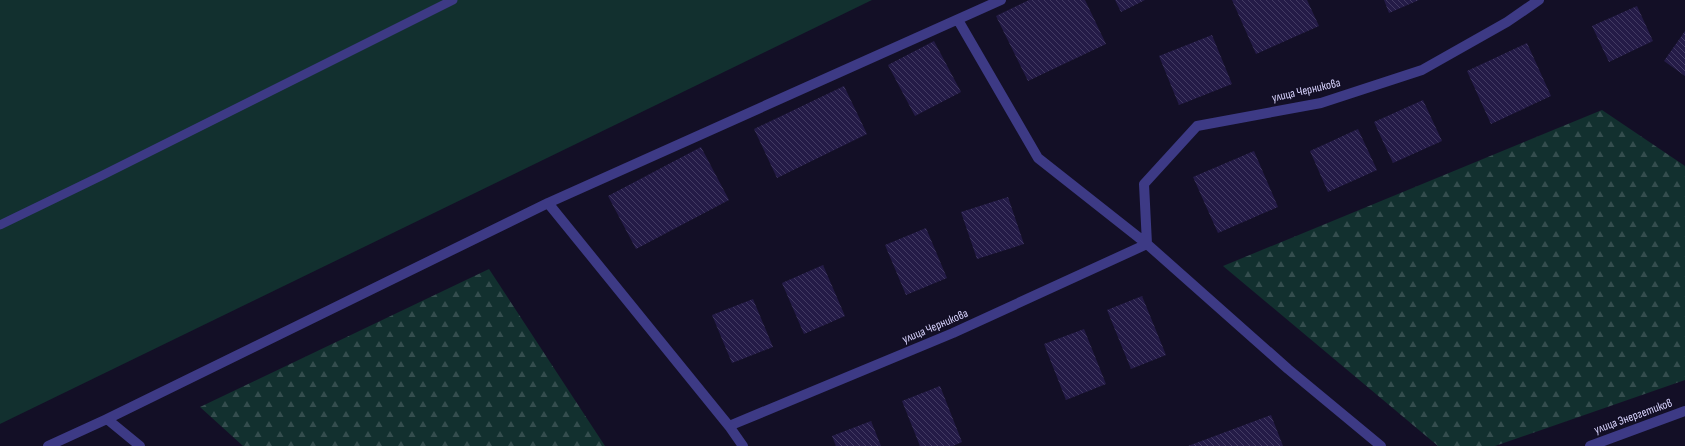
<svg xmlns="http://www.w3.org/2000/svg" width="1685" height="446" viewBox="0 0 1685 446" font-family="'Sofia Sans Condensed',sans-serif">
<defs>
<pattern id="forest-firs" width="22" height="20" patternUnits="userSpaceOnUse"><rect width="22" height="20" fill="#12302f"/><path d="M5 1l3.5 6h-7zM16 11l3.5 6h-7z" fill="#344d4e"/></pattern>
<pattern id="building-back-hatch" width="6" height="6" patternUnits="userSpaceOnUse"><rect width="6" height="6" fill="#241b47"/><path d="M-1 5l2 2M0 0l6 6M5-1l2 2" fill="none" stroke="#433b63"/></pattern>
</defs>
<rect width="100%" height="100%" fill="#130f26"/>
<path fill="#12302f" d="M0,0H872L0,424Z"/>
<path fill="url(#forest-firs)" d="M1602,110L1685,166V380L1495,446H1438L1223,266Z
M489,269L605,446H243L200,407Z"/>
<path fill="url(#building-back-hatch)" d="M1029,0H1085L1106,44L1028,81L996,16Z
M1115,0H1145L1121,12Z
M1232,0H1307L1319,26L1256,54Z
M1384,0H1419L1389,13Z
M1637,6L1653,41L1609,62L1592,26Z
M1685,31V76L1664,61Z
M1212,35L1232,84L1179,105L1159,56Z
M934,41L961,92L915,116L888,65Z
M1527,43L1551,96L1491,124L1467,71Z
M844,86L867,134L777,178L754,129Z
M1423,100L1442,141L1393,163L1374,122Z
M1358,129L1377,170L1328,192L1310,151Z
M701,147L729,200L636,249L608,196Z
M1254,151L1278,207L1218,233L1193,177Z
M1008,197L1024,244L977,259L961,212Z
M926,228L947,278L906,295L885,245Z
M823,265L845,316L804,334L782,283Z
M1142,296L1166,355L1131,369L1107,310Z
M753,299L773,347L732,363L712,315Z
M1084,329L1106,384L1066,400L1044,344Z
M940,386L962,442L953,446H920L902,401Z
M1271,415L1283,446H1188Z
M871,421L881,446H836L832,436Z"/>
<g fill="none" stroke-linecap="round" stroke-linejoin="round">
<path stroke="#3d3a85" stroke-width="9" d="M0,225L101,176L453,0"/>
<path stroke="#3d3a85" stroke-width="10" d="M958,20L1038,158L1147,244L1288,369L1381,446
M548,203L729,426L743,446
M107,419L548,203L1001,0
M729,426L953,333L1147,244L1144,184L1197,126L1321,103L1422,70L1507,22L1539,0
M48,446L107,419L140,446
M1590,446L1685,411"/>
</g>
<g text-anchor="middle" stroke-width="3" stroke-linejoin="round" paint-order="stroke">
<g font-size="12" fill="#d9d4ff" stroke="#130f26">
<text transform="translate(1306 90) rotate(-13)" y="4">улица Черникова</text>
<text transform="translate(935 326) rotate(-23)" y="4">улица Черникова</text>
<text transform="translate(1633 416) rotate(-20)" y="4">улица Энергетиков</text>
</g>
</g>
</svg>
